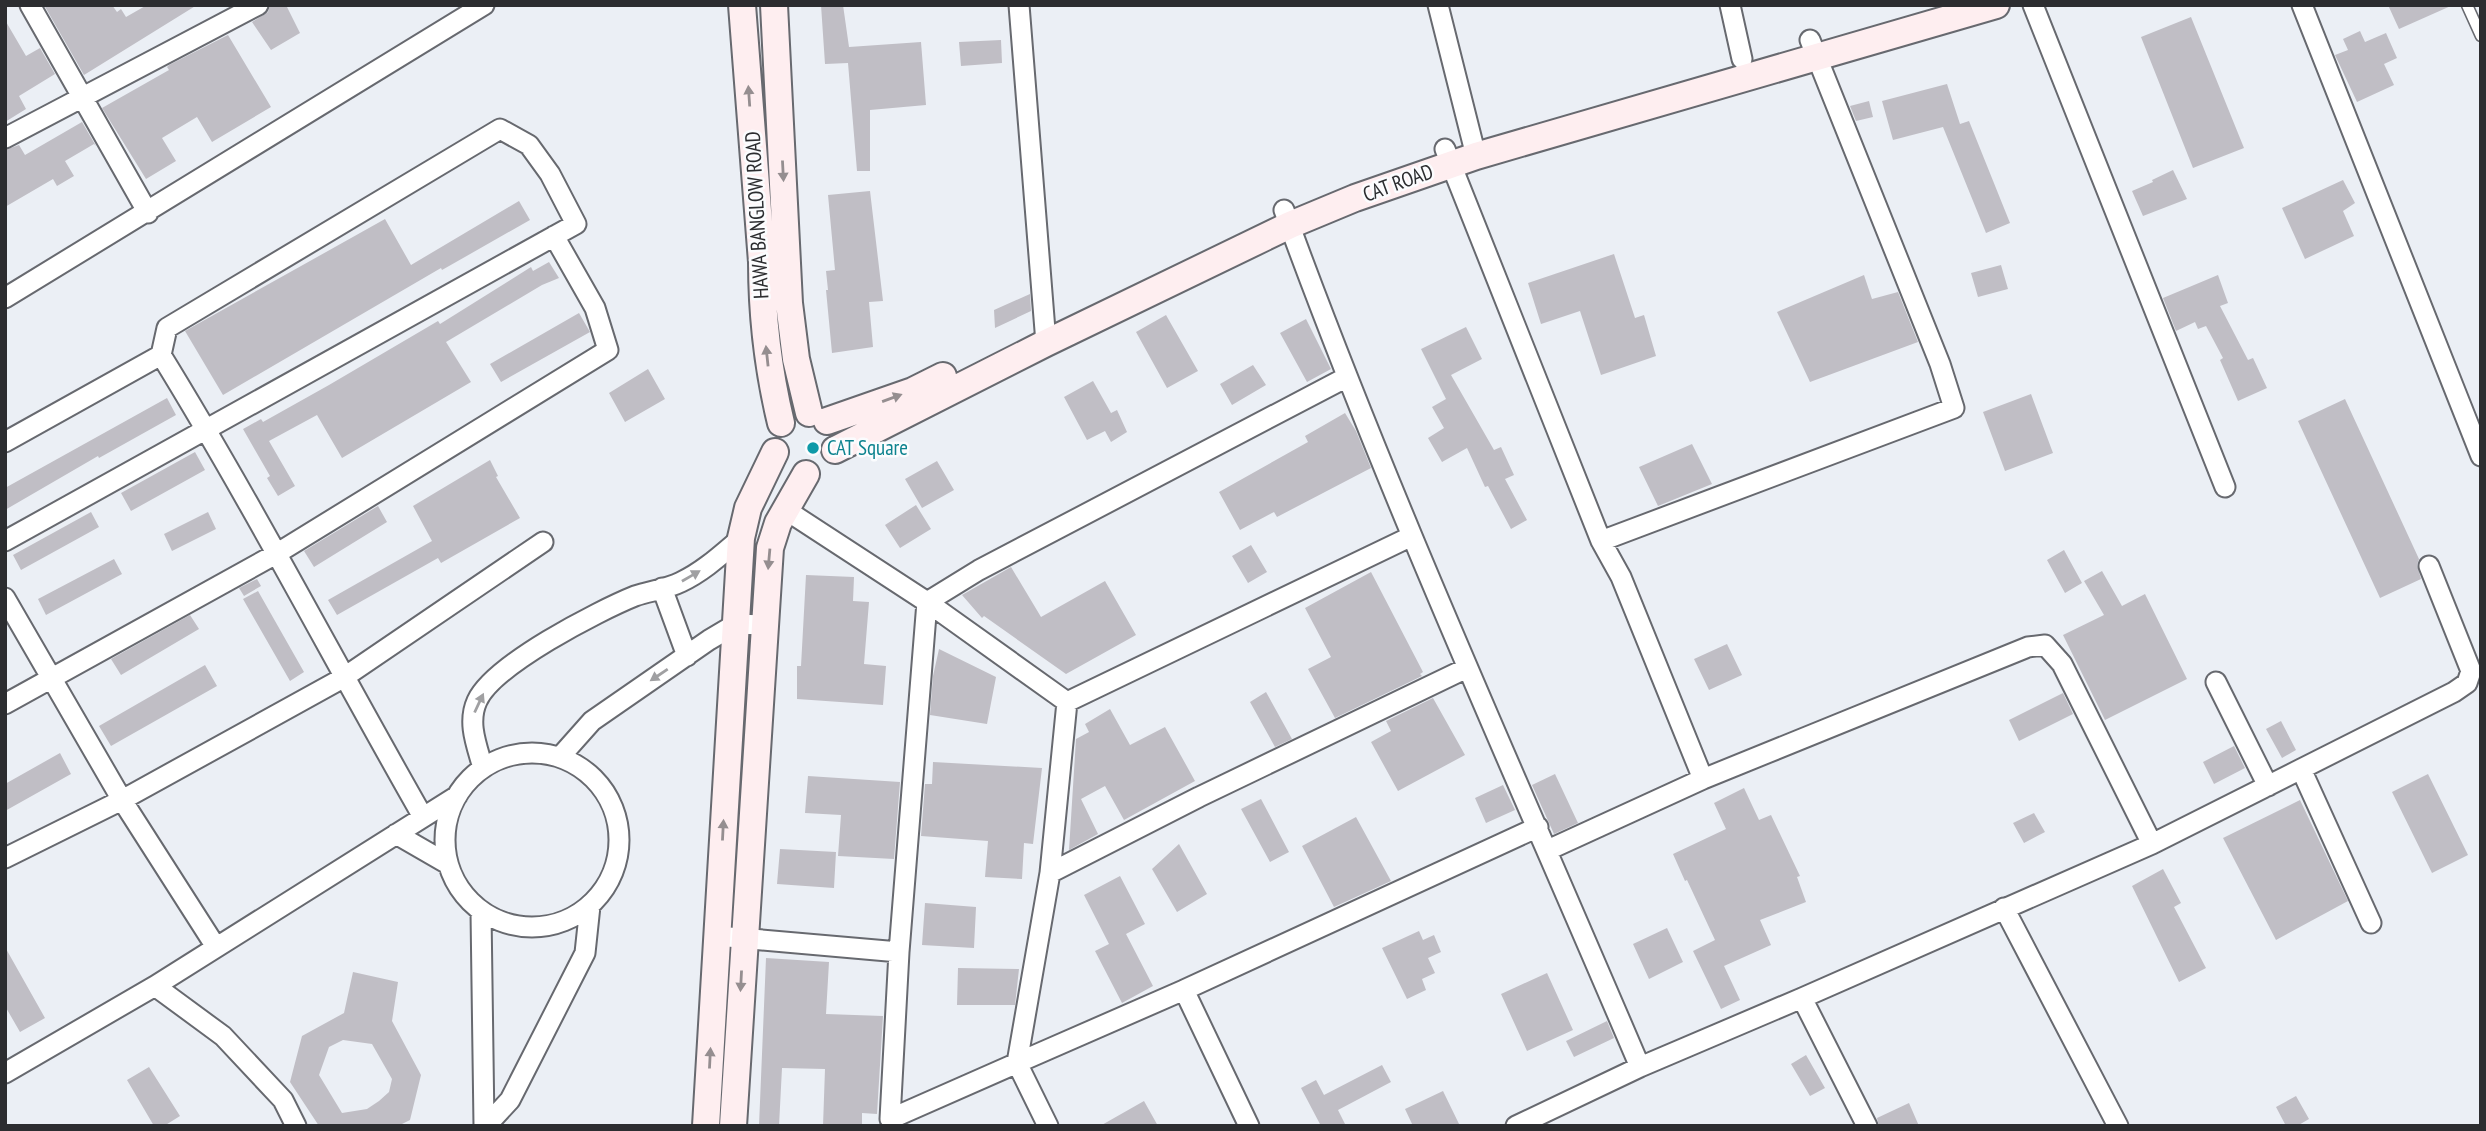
<svg xmlns="http://www.w3.org/2000/svg" width="2486" height="1131" viewBox="0 0 2486 1131" font-family="'PT Sans Narrow',sans-serif">
<rect width="100%" height="100%" fill="#ebeff5"/>
<path fill="#c0bec5" fill-rule="evenodd" d="M44,5H112L117,12L121,9L126,17L147,5H197L84,75Z
M270,5H286L300,33L271,50L252,22L268,12Z
M821,5H843L849,47L921,42L926,105L870,110V171H857L848,63L825,64Z
M2388,5H2453L2399,29Z
M2191,17L2244,148L2193,168L2141,37Z
M5,20L26,56L40,48L55,74L19,96L26,109L5,122Z
M2360,31L2365,42L2386,33L2397,58L2384,64L2394,85L2357,102L2335,55L2348,50L2343,39Z
M228,35L271,107L212,142L197,117L162,138L176,161L146,179L102,108L169,70L167,67L169,65Z
M1001,40L1002,63L961,66L959,42Z
M1947,84L1960,124L1969,121L2010,223L1986,233L1943,127L1893,140L1882,101Z
M1869,101L1873,117L1856,121L1850,106Z
M82,122L96,146L94,144L65,161L74,176L57,186L53,179L5,207V150L19,145L25,155Z
M2173,170L2187,199L2143,216L2132,191L2153,182L2152,180Z
M2343,180L2355,203L2343,211L2354,236L2305,259L2282,208Z
M870,191L883,301L869,302L873,347L832,353L826,290H828L826,271L835,270L828,195Z
M519,201L530,220L442,270L441,268L223,395L185,331L385,219L411,265Z
M1614,254L1635,318L1644,315L1656,356L1601,375L1580,311L1541,324L1528,283Z
M549,262L559,278L542,285L446,342L471,382L342,458L317,415L269,441L295,486L278,496L267,478L270,476L243,429L261,419L263,422L329,385L438,321L440,324L531,267L533,271Z
M2001,265L2008,289L1978,297L1971,273Z
M1864,275L1872,299L1898,292L1918,342L1810,382L1777,312Z
M2218,275L2228,303L2220,306L2248,360L2253,358L2267,388L2238,401L2220,360L2223,358L2206,326L2198,329L2195,322L2176,331L2163,298Z
M1030,294L1031,311L995,328L994,310Z
M579,313L590,332L501,382L490,364Z
M1166,315L1198,371L1167,388L1136,332Z
M1306,319L1331,369L1307,382L1280,333Z
M1466,327L1482,359L1451,375L1494,450L1501,447L1514,475L1505,479L1527,520L1511,529L1488,486L1485,487L1467,448L1442,462L1428,438L1444,428L1432,407L1446,399L1421,349Z
M1253,365L1266,385L1232,405L1220,384Z
M648,369L665,399L625,422L609,393Z
M1093,381L1111,413L1117,410L1127,432L1111,442L1105,431L1087,440L1064,397Z
M2031,394L2053,453L2005,471L1983,412Z
M167,398L176,415L99,458L98,456L5,510V488Z
M2345,399L2419,559L2417,565L2421,579L2380,598L2298,421Z
M1345,413L1356,431L1371,468L1277,517L1274,512L1240,530L1219,492L1308,442L1305,436Z
M1692,444L1712,484L1658,506L1639,467Z
M195,452L205,470L131,511L121,493Z
M490,460L498,476L496,477L520,518L441,563L438,558L337,615L328,600L432,541L413,506Z
M937,461L954,490L922,508L905,479Z
M916,505L931,529L900,548L885,525Z
M378,506L387,522L314,567L304,551Z
M91,512L99,527L21,570L13,555Z
M208,512L216,529L172,551L164,534Z
M1251,545L1267,572L1248,583L1232,556Z
M2064,550L2082,583L2065,593L2047,560Z
M114,559L122,574L46,615L38,599Z
M1011,567L1041,617L1105,581L1136,635L1066,674L984,616L982,618L962,595Z
M2102,571L2122,606L2145,594L2187,679L2105,720L2063,635L2104,615L2084,581Z
M1371,572L1423,672L1420,674L1422,676L1335,718L1308,669L1331,657L1305,608Z
M806,575L854,577L853,601L869,602L864,664L886,666L883,705L797,699V666H801Z
M257,579L261,586L244,596L239,588Z
M258,591L304,672L290,681L243,599Z
M190,615L199,629L121,675L111,659Z
M1727,644L1742,675L1709,690L1694,659Z
M939,649L996,677L987,724L930,715L933,676Z
M205,665L217,686L111,746L99,726Z
M1266,692L1292,739L1275,747L1250,702Z
M2063,693L2073,714L2019,741L2009,720Z
M1433,698L1465,755L1398,791L1371,742L1391,731L1386,721Z
M1110,709L1130,745L1165,727L1195,781L1124,820L1105,786L1081,799L1098,834L1069,850L1076,739L1089,732L1085,724Z
M2281,721L2296,750L2282,758L2266,729Z
M2234,746L2245,768L2214,784L2203,762Z
M60,753L71,774L5,811V784Z
M933,762L1042,768L1033,844L1024,843L1022,879L985,877L988,841L921,836L925,784H932Z
M1555,774L1578,823L1554,834L1532,785Z
M2428,774L2468,855L2432,873L2392,792Z
M808,776L900,782L894,859L838,856L841,815L805,813Z
M1503,785L1515,810L1486,823L1475,798Z
M1744,788L1759,820L1771,815L1800,876L1797,877L1806,902L1760,920L1771,945L1724,966L1740,1000L1721,1009L1693,951L1715,940L1687,880L1685,881L1673,854L1726,829L1714,803Z
M1261,799L1289,852L1270,862L1241,809Z
M2300,800L2348,901L2276,940L2223,838Z
M2034,813L2045,832L2024,843L2013,823Z
M1356,817L1391,881L1334,907L1302,846Z
M1179,844L1207,894L1177,912L1152,869Z
M780,849L836,852L834,888L777,884Z
M2163,869L2181,903L2174,907L2206,968L2179,982L2132,886Z
M1120,876L1145,924L1126,934L1153,986L1122,1003L1095,951L1109,944L1084,895Z
M925,903L976,907L974,948L922,945Z
M1667,928L1683,962L1649,979L1633,944Z
M1419,931L1423,940L1434,935L1441,952L1428,958L1435,973L1422,979L1426,990L1407,999L1382,948Z
M5,947L45,1018L20,1032L5,1006Z
M766,958L829,962L826,1014L883,1016L877,1114L862,1113V1126H823L825,1069L782,1068L779,1126H759Z
M958,968L1019,969L1015,1005H957Z
M353,972L398,982L392,1021L421,1075L410,1120L398,1126H319L290,1082L302,1036L344,1013ZM343,1040L372,1044L392,1079L389,1092L379,1101L367,1109L342,1113L319,1075L329,1047Z
M1547,973L1573,1030L1527,1051L1501,994Z
M1607,1021L1614,1038L1574,1057L1566,1041Z
M1806,1055L1825,1088L1810,1096L1791,1064Z
M1382,1065L1391,1082L1338,1110L1346,1126H1321L1301,1088L1316,1080L1324,1095Z
M149,1067L180,1116L164,1126H154L127,1080Z
M1443,1091L1460,1126H1413L1405,1109Z
M2296,1096L2309,1119L2297,1126H2286L2276,1107Z
M1144,1101L1158,1126H1100Z
M1909,1103L1919,1126H1879L1877,1118Z"/>
<g fill="none" stroke-linecap="round" stroke-linejoin="round">
<defs>
<path id="lane" d="M2467,5L2481,36"/>
<path id="street" d="M30,5L148,213
M1019,5L1046,343
M1438,5L1476,156
M1730,5L1742,59
M2033,5L2225,487
M2302,5L2481,456
M5,138L258,5
M1445,149L1601,541L1621,577L1703,779
M1284,210C1390,501 1519,783 1640,1067L1516,1126
M5,298L484,5
M5,442L161,355
M786,510L927,602L1067,702L1050,873L1017,1063L890,1119L899,952
M5,541L576,224L550,174L529,145L500,129L167,328L161,355C254,506 335,663 423,817
M1601,541L1954,408L1940,364L1810,40
M662,588L687,656
M5,598L122,800L216,947
M2216,682L2268,786
M1067,702L1412,536
M5,704L276,554L608,350L595,308L554,236
M445 840a87 87 0 1 1 174 0a87 87 0 1 1-174 0Z
M560,757L592,721L709,640L736,624L764,625
M483,768C477,746 467,723 477,701C493,665 598,611 635,596C650,591 667,589 681,582C704,571 722,554 741,538
M2301,769L2371,923
M396,834L448,864
M1548,850L1703,779L2028,647L2045,645L2062,664L2152,844
M5,858L122,800L343,678L543,542
M1050,873L1199,797L1467,668
M2004,908L2118,1126
M481,912L484,1126
M717,936L899,952L927,602L979,570L1347,377
M155,986L223,1036L283,1100L296,1126
M1184,990L1538,827
M1802,998L1867,1126
M1640,1067L1802,998L2152,844L2454,692L2467,683L2471,671L2429,566
M5,1073L155,986L457,796
M486,1126L510,1100L585,953L590,906
M1048,1126L1017,1063L1184,990L1249,1126"/>
<path id="secondary" d="M742,5L762,262C762,319 768,369 781,423
M774,5L789,303L796,359L809,413
M827,421L913,391L943,376
M835,450L1046,343L1290,225L1355,198L1476,156L1996,5
M706,1126L741,538L748,508L775,452
M733,1126L770,548L778,523L806,474"/>
</defs>
<use href="#lane" stroke="#67696f" stroke-width="13"/>
<use href="#street" stroke="#67696f" stroke-width="23"/>
<use href="#secondary" stroke="#67696f" stroke-width="30"/>
<use href="#lane" stroke="#fff" stroke-width="10"/>
<use href="#street" stroke="#fff" stroke-width="19"/>
<use href="#secondary" stroke="#feeef0" stroke-width="26"/>
</g>
<defs><path id="oneway-solid" d="M-6-.8H1V-3.2L6.5 0L1 3.2V.8H-6Z" transform="scale(1.75)"/></defs>
<g fill="#958e90">
<use href="#oneway-solid" transform="translate(749 96) rotate(-94)"/>
<use href="#oneway-solid" transform="translate(783 171) rotate(87)"/>
<use href="#oneway-solid" transform="translate(767 356) rotate(-96)"/>
<use href="#oneway-solid" transform="translate(892 398) rotate(-20)"/>
<use href="#oneway-solid" transform="translate(769 559) rotate(95)"/>
<use href="#oneway-solid" transform="translate(723 830) rotate(-87)"/>
<use href="#oneway-solid" transform="translate(741 981) rotate(93)"/>
<use href="#oneway-solid" transform="translate(710 1058) rotate(-87)"/>
</g>
<g fill="#a0a0a2">
<use href="#oneway-solid" transform="translate(691 576) rotate(-30)"/>
<use href="#oneway-solid" transform="translate(659 675) rotate(146)"/>
<use href="#oneway-solid" transform="translate(479 703) rotate(-65)"/>
</g>
<circle fill="#0f9aa8" stroke="#fbfcfe" stroke-width="2.5" cx="813" cy="448" r="7"/>
<g text-anchor="middle" stroke-width="5" stroke-linejoin="round" paint-order="stroke">
<g font-size="21" fill="#2c2d30" stroke="#fbfcfe">
<text transform="translate(1398 183) rotate(-20)" y="7">CAT ROAD</text>
<text transform="translate(757 215) rotate(-93)" y="7">HAWA BANGLOW ROAD</text>
</g>
<g font-size="21" fill="#0d838f" stroke="#fbfcfe" text-anchor="start">
<text x="827" y="455">CAT Square</text>
</g>
</g>
<rect width="2486" height="1131" fill="none" stroke="#2c2d30" stroke-width="14"/>
</svg>
